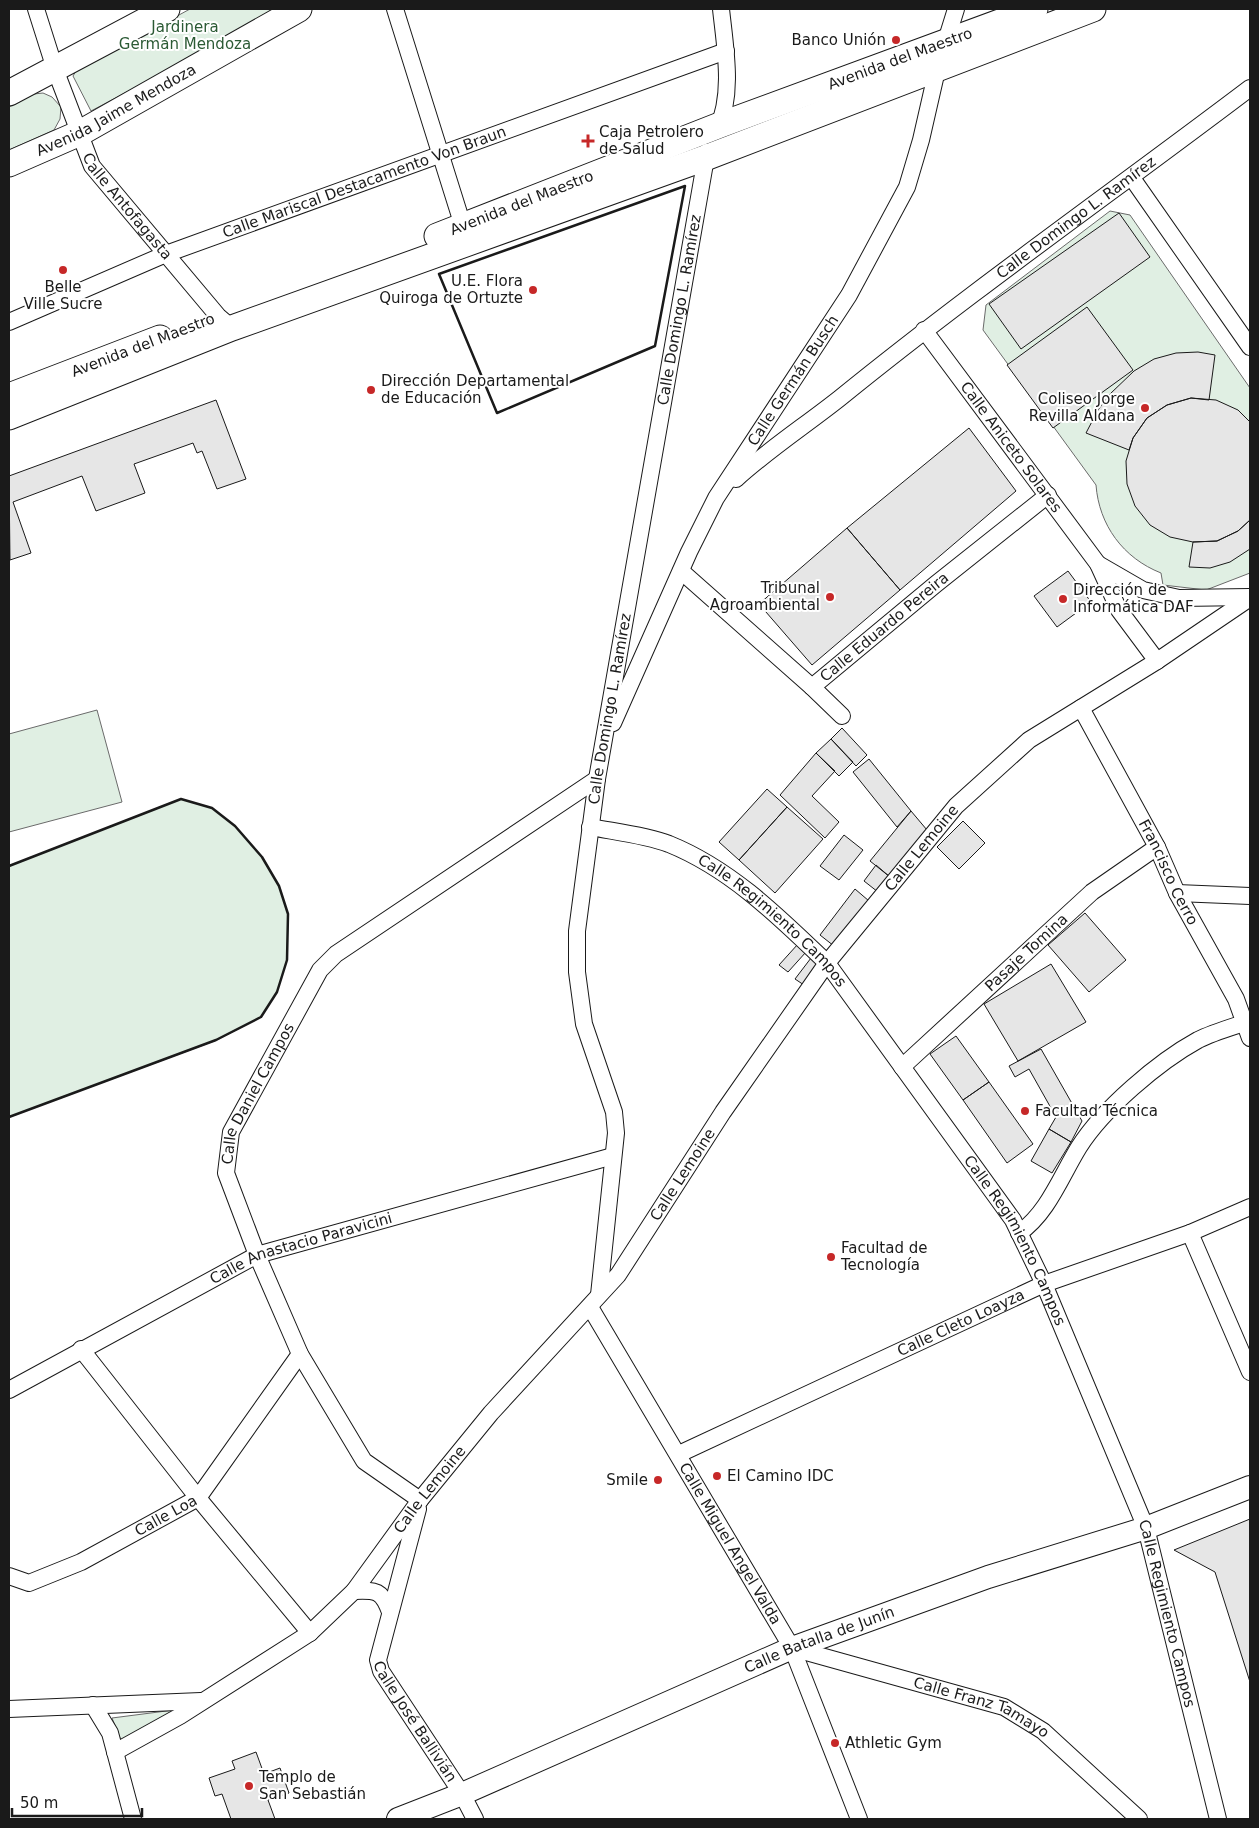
<svg xmlns="http://www.w3.org/2000/svg" width="1259" height="1828" viewBox="0 0 1259 1828" font-family="'DejaVu Sans',sans-serif">
<rect width="100%" height="100%" fill="#fff"/>
<path fill="#e0efe3" stroke="#6a6a6a" d="M190,9H283L91,111L73,76L76,71Z
M43,93L52,97L61,107L60,119L54,130L9,150V107L34,94Z
M1110,211L1130,215L1250,388V573L1206,590L1163,585L1161,573C1123,558 1099,525 1096,485L983,330L986,305Z
M97,710L122,802L9,832V734Z
M181,799L212,808L235,826L262,857L279,886L288,914L287,960L277,992L261,1017L217,1040L9,1117V866Z
M174,1710L122,1743L112,1718Z"/>
<path fill="#e6e6e6" stroke="#1a1a1a" d="M1119,213L1150,257L1021,349L989,304Z
M1087,307L1133,370L1053,428L1007,365Z
M1198,352L1215,355L1209,400L1191,398L1167,405L1147,418L1133,438L1129,450L1086,433L1098,410L1110,394L1134,371L1154,359L1176,353Z
M1191,398L1216,400L1238,410L1250,422V520L1238,531L1217,541L1193,542L1170,537L1150,525L1135,506L1127,484L1126,461L1133,438L1147,418L1167,405Z
M216,400L246,479L217,489L202,451L197,453L193,443L134,464L145,493L96,511L82,476L13,502L31,553L10,560L9,476Z
M969,428L1016,491L900,590L847,528Z
M1250,520V549L1230,562L1210,568L1189,567L1193,542L1217,541L1238,531Z
M847,528L900,590L812,665L759,604Z
M1068,571L1091,602L1057,627L1034,596Z
M842,728L867,755L856,766L831,739Z
M831,739L853,762L839,776L816,753Z
M816,753L835,771L812,796L839,822L825,838L780,795Z
M869,759L911,811L897,827L853,772Z
M767,789L787,807L739,860L719,842Z
M787,807L823,839L775,893L739,860Z
M911,811L927,830L890,877L870,861Z
M963,821L985,843L959,869L937,847Z
M844,835L863,850L839,880L820,866Z
M876,865L890,877L878,892L864,881Z
M855,889L869,901L834,946L820,935Z
M1085,913L1126,960L1089,992L1048,945Z
M798,944L806,952L788,972L779,965Z
M811,958L820,964L804,985L795,979Z
M1051,964L1086,1022L1018,1061L984,1004Z
M956,1036L989,1082L963,1100L930,1054Z
M1041,1049L1082,1121L1071,1142L1049,1129L1056,1117L1029,1069L1015,1077L1009,1066Z
M989,1082L1033,1144L1007,1163L963,1100Z
M1049,1129L1071,1142L1052,1173L1031,1161Z
M1250,1519V1682L1215,1572L1174,1550Z
M256,1752L264,1774L280,1768L289,1793L268,1800L275,1819H231L222,1794L215,1796L209,1778L235,1769L232,1761Z"/>
<g fill="none" stroke-linecap="round" stroke-linejoin="round">
<defs>
<g id="minor">
<path id="s1" d="M36,9L55,69L92,166L218,316L232,328"/>
<path d="M395,9L463,226"/>
<path d="M717,130C734,94 725,47 721,9"/>
<path d="M1132,178L1250,347"/>
<path id="s2" d="M9,322L166,254L726,51"/>
<path id="s3" d="M924,330L1098,564L1119,610L1157,661"/>
<path id="s4" d="M736,479C769,449 806,425 840,398C973,290 1114,191 1250,88"/>
<path d="M1098,564L1143,590L1179,598L1250,597"/>
<path id="s5" d="M681,571L812,687L936,584L1048,495"/>
<path d="M812,687L842,716"/>
<path id="s6" d="M1081,708L1157,847L1177,893L1236,999L1250,1038"/>
<path id="s7" d="M613,723L689,552L716,498L849,295L907,187L921,140L937,70L956,9"/>
<path id="s8" d="M590,827C616,832 645,835 669,844C731,869 779,917 827,963L1013,1220L1044,1284L1146,1528L1218,1819"/>
<path d="M1177,893L1250,896"/>
<path id="s9" d="M902,1067L1092,892L1157,847"/>
<path d="M1019,1233C1048,1213 1061,1176 1079,1147C1103,1109 1158,1062 1198,1040C1212,1033 1229,1028 1244,1023L1250,1022"/>
<path d="M1190,1233L1250,1372"/>
<path id="s10" d="M599,1295L616,1133L614,1112L584,1024L577,972V931L597,779L707,152"/>
<path id="s11" d="M590,1307L792,1648L859,1819"/>
<path d="M81,1349L198,1498L310,1633"/>
<path id="s12" d="M9,1390L257,1255L613,1156"/>
<path id="s13" d="M679,1454L1044,1284L1190,1233L1250,1207"/>
<path id="s14" d="M420,1500L364,1461L300,1354L257,1255L226,1173L231,1132L320,970L336,954L597,779"/>
<path id="s15" d="M418,1509L378,1660L381,1671L462,1794L475,1819"/>
<path id="s16" d="M9,1576L29,1583L81,1562L198,1498L300,1354"/>
<path d="M354,1591C376,1590 382,1590 390,1612"/>
<path id="s17" d="M792,1648L1004,1707L1043,1731L1139,1819"/>
<path d="M93,1705L110,1733L133,1819"/>
<path d="M9,1709L201,1701"/>
<path id="s18" d="M115,1752L180,1716L310,1633L354,1591L420,1500L491,1413L618,1275L723,1112L827,963L956,806L1029,740L1157,661L1250,598"/>
</g>
<g id="secondary">
<path id="s19" d="M398,1819L462,1794L792,1648L988,1577L1146,1528L1250,1487"/>
</g>
<g id="primary">
<path d="M9,93L167,9"/>
<path id="s20" d="M9,164L80,133L299,9"/>
<path id="s21" d="M437,236L720,125L1035,9"/>
<path d="M9,396L160,338"/>
<path d="M9,417L232,328L705,158L1093,9"/>
</g>
</defs>
<use href="#minor" stroke="#1a1a1a" stroke-width="18"/>
<use href="#secondary" stroke="#1a1a1a" stroke-width="24"/>
<use href="#primary" stroke="#1a1a1a" stroke-width="27"/>
<use href="#minor" stroke="#fff" stroke-width="16"/>
<use href="#secondary" stroke="#fff" stroke-width="22"/>
<use href="#primary" stroke="#fff" stroke-width="25"/>
<path stroke="#1a1a1a" stroke-width="2.5" d="M685,186L655,346L497,413L439,274Z
M9,866L181,799L212,808L235,826L262,857L279,886L288,914L287,960L277,992L261,1017L216,1040L9,1117"/>
</g>
<g fill="#c62828" stroke="#fff" stroke-width="2">
<circle cx="896" cy="40" r="5"/>
<path d="M585.5 133.5h5v5h5v5h-5v5h-5v-5h-5v-5h5z"/>
<circle cx="63" cy="270" r="5"/>
<circle cx="533" cy="290" r="5"/>
<circle cx="371" cy="390" r="5"/>
<circle cx="1145" cy="408" r="5"/>
<circle cx="830" cy="597" r="5"/>
<circle cx="1063" cy="599" r="5"/>
<circle cx="1025" cy="1111" r="5"/>
<circle cx="831" cy="1257" r="5"/>
<circle cx="717" cy="1476" r="5"/>
<circle cx="658" cy="1480" r="5"/>
<circle cx="835" cy="1743" r="5"/>
<circle cx="249" cy="1786" r="5"/>
</g>
<g text-anchor="middle" stroke-width="4" stroke-linejoin="round" paint-order="stroke">
<g font-size="15" fill="#2b5a34" stroke="#fff">
<text x="185" y="32">Jardinera<tspan x="185" dy="17">Germán Mendoza</tspan></text>
</g>
<g font-size="15" fill="#1a1a1a" stroke="#fff" text-anchor="start">
<text x="886" y="45" text-anchor="end">Banco Unión</text>
<text x="599" y="137">Caja Petrolero<tspan x="599" dy="17">de Salud</tspan></text>
<text x="523" y="286" text-anchor="end">U.E. Flora<tspan x="523" dy="17">Quiroga de Ortuzte</tspan></text>
<text x="63" y="292" text-anchor="middle">Belle<tspan x="63" dy="17">Ville Sucre</tspan></text>
<text x="381" y="386">Dirección Departamental<tspan x="381" dy="17">de Educación</tspan></text>
<text x="1135" y="404" text-anchor="end">Coliseo Jorge<tspan x="1135" dy="17">Revilla Aldana</tspan></text>
<text x="820" y="593" text-anchor="end">Tribunal<tspan x="820" dy="17">Agroambiental</tspan></text>
<text x="1073" y="595">Dirección de<tspan x="1073" dy="17">Informática DAF</tspan></text>
<text x="1035" y="1116">Facultad Técnica</text>
<text x="841" y="1253">Facultad de<tspan x="841" dy="17">Tecnología</tspan></text>
<text x="727" y="1481">El Camino IDC</text>
<text x="648" y="1485" text-anchor="end">Smile</text>
<text x="845" y="1748">Athletic Gym</text>
<text x="259" y="1782">Templo de<tspan x="259" dy="17">San Sebastián</tspan></text>
</g>
<g font-size="15" fill="#1a1a1a" stroke="#fff">
<text dy="5" stroke="none"><textPath href="#s21" startOffset="496">Avenida del Maestro</textPath></text>
<text dy="5" stroke="none"><textPath href="#s20" startOffset="120">Avenida Jaime Mendoza</textPath></text>
<text dy="5" stroke="none"><textPath href="#s2" startOffset="382">Calle Mariscal Destacamento Von Braun</textPath></text>
<text dy="5" stroke="none"><textPath href="#s21" startOffset="91">Avenida del Maestro</textPath></text>
<text dy="5" stroke="none"><textPath href="#s1" startOffset="220">Calle Antofagasta</textPath></text>
<text dy="5" stroke="none"><textPath href="#s4" startOffset="429">Calle Domingo L. Ramírez</textPath></text>
<text dy="5" stroke="none"><textPath href="#s10" startOffset="1000">Calle Domingo L. Ramírez</textPath></text>
<text transform="translate(143 345) rotate(-21)" y="5">Avenida del Maestro</text>
<text dy="5" stroke="none"><textPath href="#s7" startOffset="388">Calle Germán Busch</textPath></text>
<text dy="5" stroke="none"><textPath href="#s3" startOffset="146">Calle Aniceto Solares</textPath></text>
<text dy="5" stroke="none"><textPath href="#s5" startOffset="269">Calle Eduardo Pereira</textPath></text>
<text dy="5" stroke="none"><textPath href="#s10" startOffset="595">Calle Domingo L. Ramírez</textPath></text>
<text dy="5" stroke="none"><textPath href="#s18" startOffset="1226">Calle Lemoine</textPath></text>
<text dy="5" stroke="none"><textPath href="#s6" startOffset="186">Francisco Cerro</textPath></text>
<text dy="5" stroke="none"><textPath href="#s8" startOffset="211">Calle Regimiento Campos</textPath></text>
<text dy="5" stroke="none"><textPath href="#s9" startOffset="169">Pasaje Tomina</textPath></text>
<text dy="5" stroke="none"><textPath href="#s14" startOffset="475">Calle Daniel Campos</textPath></text>
<text dy="5" stroke="none"><textPath href="#s18" startOffset="821">Calle Lemoine</textPath></text>
<text dy="5" stroke="none"><textPath href="#s8" startOffset="616">Calle Regimiento Campos</textPath></text>
<text dy="5" stroke="none"><textPath href="#s12" startOffset="326">Calle Anastacio Paravicini</textPath></text>
<text dy="5" stroke="none"><textPath href="#s13" startOffset="311">Calle Cleto Loayza</textPath></text>
<text dy="5" stroke="none"><textPath href="#s18" startOffset="416">Calle Lemoine</textPath></text>
<text dy="5" stroke="none"><textPath href="#s16" startOffset="174">Calle Loa</textPath></text>
<text dy="5" stroke="none"><textPath href="#s11" startOffset="275">Calle Miguel Angel Valda</textPath></text>
<text dy="5" stroke="none"><textPath href="#s8" startOffset="1021">Calle Regimiento Campos</textPath></text>
<text dy="5" stroke="none"><textPath href="#s19" startOffset="458">Calle Batalla de Junín</textPath></text>
<text dy="5" stroke="none"><textPath href="#s17" startOffset="199">Calle Franz Tamayo</textPath></text>
<text dy="5" stroke="none"><textPath href="#s15" startOffset="228">Calle José Ballivián</textPath></text>
</g>
</g>
<rect width="1259" height="1828" fill="none" stroke="#1a1a1a" stroke-width="20"/>
<path d="M12 1808v8h130v-8" fill="none" stroke="#1a1a1a" stroke-width="2.5"/>
<text x="20" y="1808" font-size="15" fill="#1a1a1a" stroke="#ffffff" stroke-width="4" paint-order="stroke">50 m</text>
</svg>
